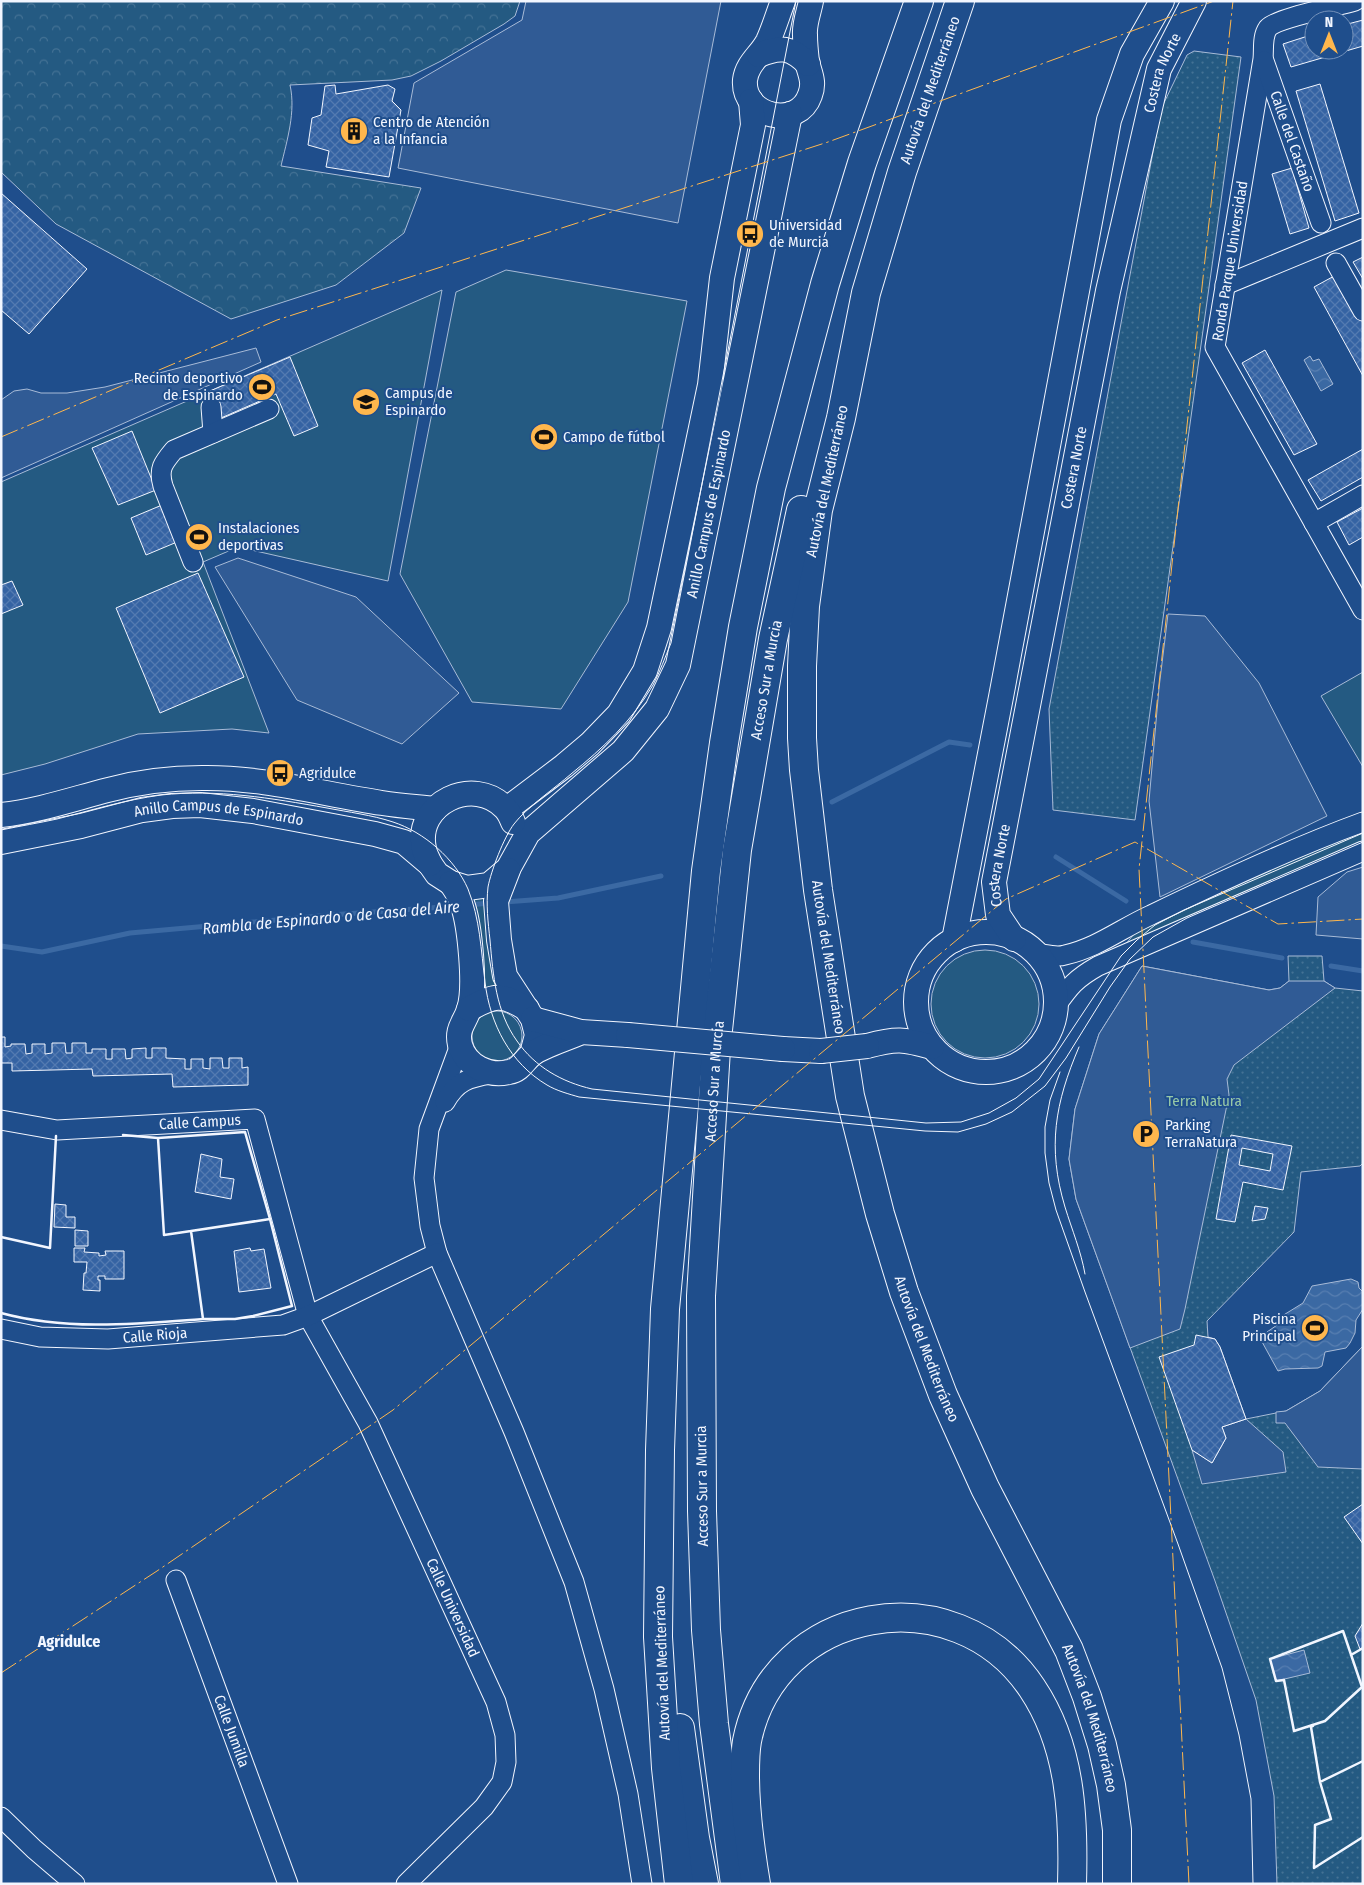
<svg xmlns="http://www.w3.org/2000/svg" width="1364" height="1885" viewBox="0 0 1364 1885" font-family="'Fira Sans Condensed',sans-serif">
<defs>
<pattern id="forest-crowns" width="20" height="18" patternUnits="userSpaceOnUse" patternTransform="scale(1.25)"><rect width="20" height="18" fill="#245a82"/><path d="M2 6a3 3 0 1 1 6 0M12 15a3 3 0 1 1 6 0" fill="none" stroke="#447295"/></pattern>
<pattern id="park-dots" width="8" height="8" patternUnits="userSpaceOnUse" patternTransform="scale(1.25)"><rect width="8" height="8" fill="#245a82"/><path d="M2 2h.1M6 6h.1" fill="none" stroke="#447295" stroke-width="1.8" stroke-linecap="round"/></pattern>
<pattern id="water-waves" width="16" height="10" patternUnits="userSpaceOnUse" patternTransform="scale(1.25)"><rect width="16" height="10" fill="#3b69a3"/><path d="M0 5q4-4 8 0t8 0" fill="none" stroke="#587fb1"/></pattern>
<pattern id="building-cross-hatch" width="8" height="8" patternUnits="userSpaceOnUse" patternTransform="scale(1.25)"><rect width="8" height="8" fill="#3563a3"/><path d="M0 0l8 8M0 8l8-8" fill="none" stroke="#537ab1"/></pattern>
</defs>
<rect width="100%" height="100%" fill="#1f4e8c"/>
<path fill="#245a82" stroke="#a8bbd7" d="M506,270L687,301L628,602L561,709L472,702L400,574L456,292Z
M442,290L388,581L238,547L203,562L269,733L232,729L138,734L45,764L1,775V482Z
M1363,672V767L1321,696Z
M1363,827V847L1121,950L1134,934L1152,919Z
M493,890L501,988L480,990L464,893Z
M931 1004a54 54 0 1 1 108 0a54 54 0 1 1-108 0Z
M472 1036a25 25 0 1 1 50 0a25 25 0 1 1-50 0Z"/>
<path fill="url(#forest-crowns)" stroke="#a8bbd7" d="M1,1H520L515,16L504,24L441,61L411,76L392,80L290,85C296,112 287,140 281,166L421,188L404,233L336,285L231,319L56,224L1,172Z"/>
<path fill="url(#park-dots)" stroke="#a8bbd7" d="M1194,51L1241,57L1135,820L1053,810L1049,709L1161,109L1187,55Z
M1288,956H1322L1324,981L1335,988L1363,991V1163L1360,1166L1301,1172L1294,1232L1207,1321L1208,1337L1215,1339L1220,1347L1246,1419L1286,1411L1320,1391L1363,1346V1884H1277L1274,1796L1256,1700L1215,1581L1076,1199L1069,1159L1075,1109L1099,1034L1142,966L1269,990L1280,988L1289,981Z"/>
<path fill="#305b95" stroke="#a8bbd7" d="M526,1H721L678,223L398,168L414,83L522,20Z
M256,348L261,362L1,478V400L14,391L27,389L41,393H67L105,387Z
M238,558L356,597L459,693L402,744L297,700L215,567Z
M1168,614L1205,616L1259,683L1327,816L1160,897L1149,801L1159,688Z
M1363,867V939L1316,935L1318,897L1347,872Z
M1142,966L1269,990L1280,988L1289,981H1324L1335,988L1234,1065L1227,1079L1229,1095L1185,1309L1180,1329L1130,1348L1076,1199L1069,1159L1075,1109L1099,1034Z
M1363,1346V1469L1318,1467L1285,1423H1276V1412L1286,1411L1320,1391Z
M1246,1419L1283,1452L1286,1472L1202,1484L1192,1450L1212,1463L1226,1438L1222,1427Z"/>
<path fill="url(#water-waves)" stroke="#a8bbd7" d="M1310,356L1313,361L1319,359L1333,384L1321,391L1304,360Z
M1351,1279L1358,1282L1359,1288L1363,1292V1309L1356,1320L1355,1333L1350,1343L1346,1348L1325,1352L1322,1366L1318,1368L1285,1369L1278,1371L1261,1340L1267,1332L1280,1323L1282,1316L1303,1303L1312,1286Z
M1304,1650L1310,1673L1276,1681L1270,1659Z"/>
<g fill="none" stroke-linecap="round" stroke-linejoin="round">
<path stroke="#3b69a3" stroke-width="5" d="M832,802L949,742L970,745
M1056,857L1126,901
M503,902L558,898L661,876
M468,905L490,903
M1193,942L1282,958
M1,946L42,952L130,933L331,915L457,906
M1331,966L1363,971"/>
</g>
<path fill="url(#building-cross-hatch)" stroke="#f2f6ff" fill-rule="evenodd" d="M1363,20V46L1291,67L1283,44L1314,34V50H1344V25Z
M1320,84L1359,213L1335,221L1296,91Z
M335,85L336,94L388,85L395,89L392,101L401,110L389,177L326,167L329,151L308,145L312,118L321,115L325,86Z
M1292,168L1309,228L1290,234L1272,174Z
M1,193L87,269L29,334L1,310Z
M1363,257V279L1353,262Z
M1336,275L1363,322V376L1314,287Z
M1265,350L1317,444L1294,455L1242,363Z
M290,357L318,426L294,436L276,394L221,418L210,391Z
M132,431L156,490L118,505L92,448Z
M1363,449V477L1321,501L1308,480Z
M162,505L177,542L146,555L131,518Z
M1363,508V537L1349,545L1337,522Z
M198,573L244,677L160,713L116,608Z
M12,581L23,605L1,614V585Z
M1,1037H5V1047L11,1046V1044H25L26,1054L32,1053V1044H45V1054L52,1053V1043H65L66,1053H72V1043H86V1053H92V1049H106V1059H112V1049H125L126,1059L132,1058V1049L146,1048V1058H152V1048H166V1058L185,1059V1069H191V1059H203V1068L210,1069V1058H222L223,1068H229V1058H242V1068L248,1067V1085L173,1087L172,1074L93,1076L92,1069L12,1071V1063H1Z
M1231,1135L1292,1146L1283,1190L1243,1182L1235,1222L1216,1219ZM1242,1148L1273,1154L1270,1171L1239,1165Z
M201,1154L222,1159L220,1177L234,1179L231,1199L195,1192Z
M55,1204L66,1205V1217H75V1228L54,1227Z
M1255,1206L1268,1208L1265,1219L1252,1221Z
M75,1230L88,1231V1246H75Z
M74,1248H85L84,1252L99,1253V1256L106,1255L105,1251H124V1279H105V1276H98V1280H100V1291L83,1290L84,1273H86L87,1262H74Z
M250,1248L251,1251L264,1249L271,1288L239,1292L234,1251Z
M1196,1335L1215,1339L1220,1347L1246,1419L1222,1427L1226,1438L1212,1463L1192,1450L1159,1357L1194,1345Z
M1363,1504V1544L1344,1517Z
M1363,1623V1648L1360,1649L1355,1636Z"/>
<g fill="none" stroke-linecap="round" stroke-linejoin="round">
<defs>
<g id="minor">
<path d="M1355,1C1339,6 1277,18 1268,28C1262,36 1264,50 1263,59L1215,347L1363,610"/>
<path id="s1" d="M1264,61L1321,223"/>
<path d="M1336,263L1363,311"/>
<path d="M1225,285L1363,228"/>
<path d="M211,407L213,433"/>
<path d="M1314,523L1363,495"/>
<path d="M193,562L163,486C158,469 163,463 174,450L269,409"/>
<path d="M1035,953C1045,954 1056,958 1065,955C1097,948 1122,928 1151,915C1219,882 1292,848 1363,822"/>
<path d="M1055,1007C1070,986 1075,979 1098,966L1363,851"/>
<path d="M460,1045L429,1129L424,1178L430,1226L437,1253L514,1432L574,1582L604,1689L628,1794L642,1884"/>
<path d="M445,1102C457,1081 468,1078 491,1074"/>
<path id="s2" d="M1,1120L57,1130L255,1119L308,1316L368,1423L496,1702L505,1735L506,1762L502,1782L484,1807L406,1884"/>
<path id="s3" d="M1,1329L40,1337L108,1339L283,1325L308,1316L437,1253"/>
<path id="s4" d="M176,1580L288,1884"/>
<path d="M1,1817L34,1849L75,1884"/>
</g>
<g id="major">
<path d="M783,1C778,14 774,28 768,41C761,55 747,63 745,80C742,117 798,130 810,95C815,82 810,74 807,62C806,53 805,44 805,35C804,24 809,12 811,1"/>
<path d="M759,55C780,46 791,47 808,64"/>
<path d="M507,809L564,766L590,744L619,714L645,671L659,628L710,385L722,278L753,125L751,101"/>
<path d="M1,815C38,811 73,799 108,790C138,782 171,778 202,778C263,777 322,794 382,803C400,806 417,807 435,809"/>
<path id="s5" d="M1,842L81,826L142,810L172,806L200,805L253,811L375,834L404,842L430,864L437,874L451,883L467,888L489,885L508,869L528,833L623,751L657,709L678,665L790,114"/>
<path d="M430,864C428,859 425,854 424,849C414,803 474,775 505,808C509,812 511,817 513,822"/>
<path d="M508,870L496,901L499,940L505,976L533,1019L537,1035L532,1054"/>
<path d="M451,883C455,889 460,896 462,903C470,925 476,988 469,1009C465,1023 456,1028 460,1045C466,1066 489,1077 509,1072C521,1070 524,1060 532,1054C542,1046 569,1038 581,1032"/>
<circle cx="986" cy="1002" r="70"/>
<path id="s6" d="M1014,939L998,915L994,882L1108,291L1159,69L1194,1"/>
<path d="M954,940L1001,697L1109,120L1132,54L1162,1"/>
<path d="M469,1009C494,995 502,993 527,1009"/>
<path d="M533,1019L581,1032L628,1035"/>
<path d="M867,1046C897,1038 903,1039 932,1047"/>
<path d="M783,1049L821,1051"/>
</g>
<g id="highway">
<path id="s7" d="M960,1L902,172L866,293L841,418L818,510L805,606L802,666V738L804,770L818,890L850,1096L880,1214L904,1292L943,1395L985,1488L1069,1650L1087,1697L1102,1745L1111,1785L1117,1830V1884"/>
<path d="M680,1728L695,1838L704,1884"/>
<path d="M679,1884L666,1768L658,1637L660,1450L665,1309L706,871L724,743L743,627L771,488L825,284L862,163L919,1"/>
<path id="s8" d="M735,1884L714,1724L706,1630L702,1511L701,1296L716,1049L737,850L773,639L801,510"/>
<path d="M756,1884C750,1848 745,1812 745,1775C745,1764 745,1752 747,1741C774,1605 955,1573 1032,1688C1071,1746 1074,1816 1072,1884"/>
</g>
</defs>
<use href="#minor" stroke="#f2f6ff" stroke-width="21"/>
<use href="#major" stroke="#f2f6ff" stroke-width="26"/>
<use href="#highway" stroke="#f2f6ff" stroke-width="30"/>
<use href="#minor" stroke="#1f4e8c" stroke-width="19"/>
<use href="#major" stroke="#1f4e8c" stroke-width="24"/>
<use href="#highway" stroke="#1f4e8c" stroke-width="28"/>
<path stroke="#f2f6ff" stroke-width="1" d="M796,1L671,643C665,657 660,672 653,685C632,721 603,748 571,774C555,788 526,808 514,824C504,837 491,871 488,887C486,905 488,922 490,940C493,975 496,1012 517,1041C535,1067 562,1082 592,1089L926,1123L961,1122L989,1113L1016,1098L1039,1079L1121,956L1137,940L1155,925L1184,910L1363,833
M1,830C20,826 39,823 57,819C92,810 125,800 161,795C217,789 271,798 327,808C348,812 372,815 393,822C424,832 455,859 468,889C480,919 481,950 485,982C490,1024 510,1063 547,1085C557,1091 569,1094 579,1097L925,1131L958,1132L986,1124L1012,1112L1045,1086L1066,1058L1110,987L1130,959L1153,937L1187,918L1363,842
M1079,1047C1055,1103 1047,1147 1065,1207C1072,1230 1081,1251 1085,1274
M1060,1072L1050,1100L1045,1127V1153L1049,1183L1056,1210L1085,1292L1178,1544L1222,1668L1239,1735L1251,1799L1253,1884"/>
<defs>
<path id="major-bridge" d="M628,1035L783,1049
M821,1051L867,1046"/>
</defs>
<use href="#major-bridge" stroke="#f2f6ff" stroke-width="26" stroke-linecap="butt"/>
<use href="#major-bridge" stroke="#1f4e8c" stroke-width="24"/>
<path stroke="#f2f6ff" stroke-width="2.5" d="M158,1138L245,1132L270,1219
M191,1231L270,1219L292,1306L253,1316L235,1319H203
M1,1237L50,1248L56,1136
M1,1313C67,1331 137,1324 203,1319L191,1231L164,1235L158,1138L123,1135
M1343,1631L1362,1687L1325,1721L1294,1731L1284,1680L1276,1681L1270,1659Z
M1351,1655L1363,1648
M1313,1726L1311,1727L1320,1782L1363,1761
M1320,1782L1331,1819L1315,1825L1314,1868L1363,1837"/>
<path stroke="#ffb74d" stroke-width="1" stroke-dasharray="18 4 2.5 4" stroke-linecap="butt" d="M1,437L277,320L828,142L1214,1
M1,1673L157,1571L393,1410L1006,899L1135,842L1278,924L1363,919
M1189,1884L1139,869L1233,1"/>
</g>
<defs>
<symbol id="building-disc" viewBox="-11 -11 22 22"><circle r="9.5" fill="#ffb74d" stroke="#1f4e8c"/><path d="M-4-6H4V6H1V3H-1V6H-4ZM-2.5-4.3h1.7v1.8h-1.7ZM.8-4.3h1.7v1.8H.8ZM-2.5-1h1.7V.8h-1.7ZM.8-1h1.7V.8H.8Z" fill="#111"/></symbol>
<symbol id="bus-disc" viewBox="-11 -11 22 22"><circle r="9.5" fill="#ffb74d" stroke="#1f4e8c"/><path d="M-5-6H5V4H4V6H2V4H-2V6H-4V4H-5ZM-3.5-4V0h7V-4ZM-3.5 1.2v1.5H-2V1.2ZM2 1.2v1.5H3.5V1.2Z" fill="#111"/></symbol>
<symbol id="stadium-disc" viewBox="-11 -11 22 22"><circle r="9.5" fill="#ffb74d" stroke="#1f4e8c"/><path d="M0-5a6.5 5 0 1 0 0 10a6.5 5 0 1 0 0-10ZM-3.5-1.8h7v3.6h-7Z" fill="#111"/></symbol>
<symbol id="university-disc" viewBox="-11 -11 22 22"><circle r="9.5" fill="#ffb74d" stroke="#1f4e8c"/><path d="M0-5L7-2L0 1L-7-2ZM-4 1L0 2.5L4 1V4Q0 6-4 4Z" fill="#111"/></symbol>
<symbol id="parking-disc" viewBox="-11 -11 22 22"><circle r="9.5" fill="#ffb74d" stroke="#1f4e8c"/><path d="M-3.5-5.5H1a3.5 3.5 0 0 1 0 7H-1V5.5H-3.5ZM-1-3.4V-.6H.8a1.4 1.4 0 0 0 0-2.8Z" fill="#111"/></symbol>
</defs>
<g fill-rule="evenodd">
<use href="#building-disc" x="338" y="115" width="32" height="32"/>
<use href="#bus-disc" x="734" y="218" width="32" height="32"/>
<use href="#stadium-disc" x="246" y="371" width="32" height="32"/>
<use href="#university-disc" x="350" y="386" width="32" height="32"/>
<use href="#stadium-disc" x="528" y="421" width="32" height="32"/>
<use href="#stadium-disc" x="183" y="521" width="32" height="32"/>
<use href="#bus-disc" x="264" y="757" width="32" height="32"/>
<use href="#parking-disc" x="1130" y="1118" width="32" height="32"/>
<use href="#stadium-disc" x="1299" y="1312" width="32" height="32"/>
</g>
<g text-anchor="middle" stroke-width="4" stroke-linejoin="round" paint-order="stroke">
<g font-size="15" fill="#f2f6ff" stroke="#1f4e8c">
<text dy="5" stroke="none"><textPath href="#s6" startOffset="889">Costera Norte</textPath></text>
<text transform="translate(930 90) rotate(-71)" y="5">Autovía del Mediterráneo</text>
<text dy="5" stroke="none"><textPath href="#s1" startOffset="85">Calle del Castaño</textPath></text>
<text transform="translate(1230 261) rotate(-81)" y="5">Ronda Parque Universidad</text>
<text dy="5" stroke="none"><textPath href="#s6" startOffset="484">Costera Norte</textPath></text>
<text transform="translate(827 481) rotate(-78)" y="5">Autovía del Mediterráneo</text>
<text dy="5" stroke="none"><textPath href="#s5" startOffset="961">Anillo Campus de Espinardo</textPath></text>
<text dy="5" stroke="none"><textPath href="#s8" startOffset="1210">Acceso Sur a Murcia</textPath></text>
<text dy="5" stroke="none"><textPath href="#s5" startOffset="222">Anillo Campus de Espinardo</textPath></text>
<text dy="5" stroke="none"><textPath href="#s6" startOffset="79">Costera Norte</textPath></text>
<text dy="5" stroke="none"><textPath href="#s7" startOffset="979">Autovía del Mediterráneo</textPath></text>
<text dy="5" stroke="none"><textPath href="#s8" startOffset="805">Acceso Sur a Murcia</textPath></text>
<text dy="5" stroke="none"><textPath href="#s2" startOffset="200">Calle Campus</textPath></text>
<text dy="5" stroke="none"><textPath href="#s3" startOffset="155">Calle Rioja</textPath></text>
<text dy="5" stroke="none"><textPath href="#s7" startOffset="1384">Autovía del Mediterráneo</textPath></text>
<text transform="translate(702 1486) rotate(-91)" y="5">Acceso Sur a Murcia</text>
<text dy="5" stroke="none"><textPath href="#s2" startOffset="785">Calle Universidad</textPath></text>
<text transform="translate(662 1663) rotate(-92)" y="5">Autovía del Mediterráneo</text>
<text dy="5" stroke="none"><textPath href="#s7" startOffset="1789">Autovía del Mediterráneo</textPath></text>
<text dy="5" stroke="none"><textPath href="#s4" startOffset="161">Calle Jumilla</textPath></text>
</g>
<g font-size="15" fill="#f2f6ff" stroke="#1f4e8c" text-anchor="start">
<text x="373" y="127">Centro de Atención<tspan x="373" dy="17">a la Infancia</tspan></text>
<text x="769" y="230">Universidad<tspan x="769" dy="17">de Murcia</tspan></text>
<text x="243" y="383" text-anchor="end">Recinto deportivo<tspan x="243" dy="17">de Espinardo</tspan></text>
<text x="385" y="398">Campus de<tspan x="385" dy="17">Espinardo</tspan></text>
<text x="563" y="442">Campo de fútbol</text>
<text x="218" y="533">Instalaciones<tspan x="218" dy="17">deportivas</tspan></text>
<text x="299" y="778">Agridulce</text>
<text x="1165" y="1130">Parking<tspan x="1165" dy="17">TerraNatura</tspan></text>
<text x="1296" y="1324" text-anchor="end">Piscina<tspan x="1296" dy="17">Principal</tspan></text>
</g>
<g font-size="15" fill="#97c8a6" stroke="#1f4e8c">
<text x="1204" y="1106">Terra Natura</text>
</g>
<g font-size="16" font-style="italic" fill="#f2f6ff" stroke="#1f4e8c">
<text transform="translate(331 917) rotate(-5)" y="6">Rambla de Espinardo o de Casa del Aire</text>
</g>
<g font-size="16" font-weight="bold" fill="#f2f6ff" stroke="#1f4e8c">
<text x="69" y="1647">Agridulce</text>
</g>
</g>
<rect width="1364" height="1885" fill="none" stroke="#f2f6ff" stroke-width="5"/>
<g transform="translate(1329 35)"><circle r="24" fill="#1f4e8c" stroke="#7391ba"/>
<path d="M0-4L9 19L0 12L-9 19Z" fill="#ffb74d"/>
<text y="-8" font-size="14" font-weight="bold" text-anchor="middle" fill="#f2f6ff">N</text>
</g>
</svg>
